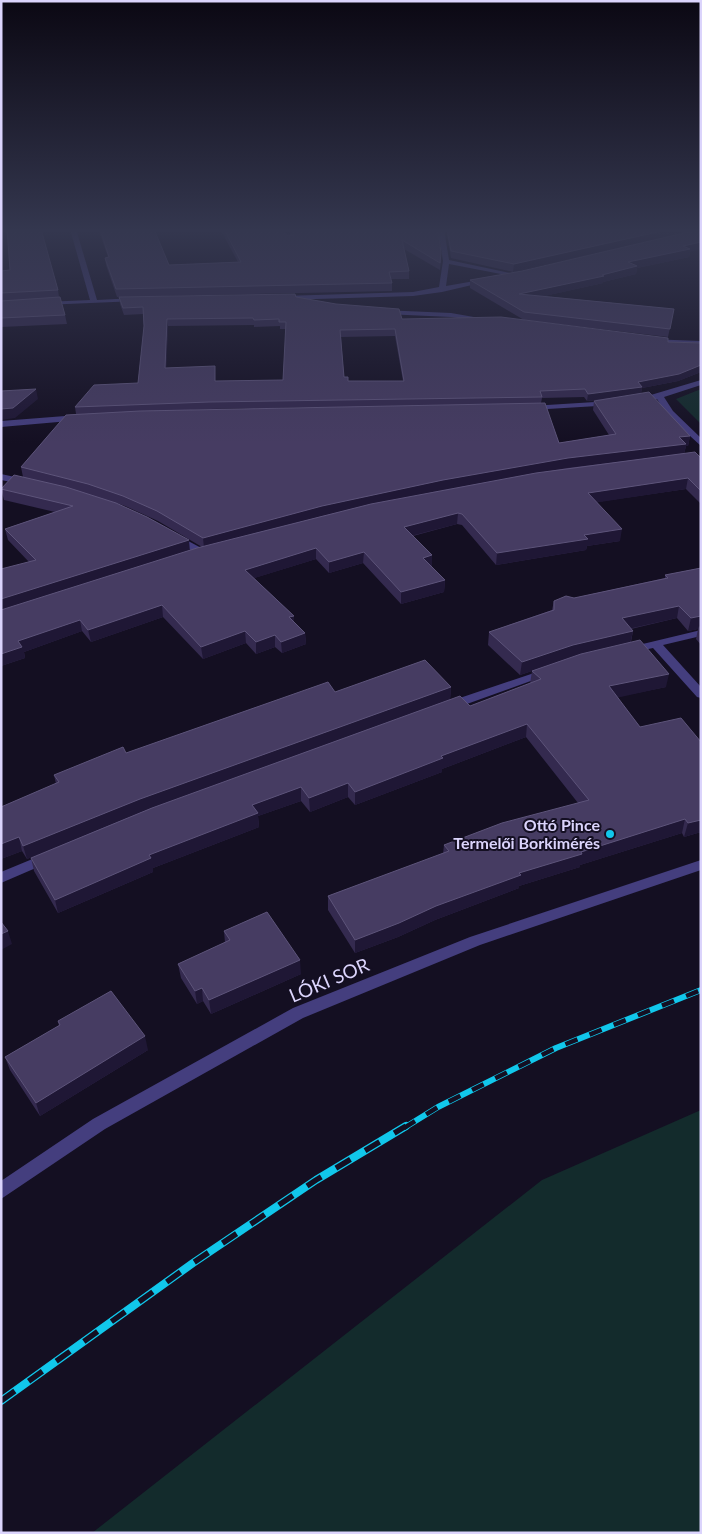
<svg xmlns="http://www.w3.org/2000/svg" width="702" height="1534" viewBox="0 0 702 1534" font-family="Lato,sans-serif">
<rect width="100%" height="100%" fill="#140f22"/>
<path fill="#132b2c" d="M701,389V424L676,399Z
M701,1110V1533H92L542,1180Z"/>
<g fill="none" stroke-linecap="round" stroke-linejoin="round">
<path fill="#443e7e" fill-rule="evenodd" d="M70,229H76L97,300L135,298L137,299V301L43,305L42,304L45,302L90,300Z
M438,229H444L449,260L519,275L516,277L449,264L446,286L486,279L489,281L442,292L413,296L283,300L280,298L283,296L413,292L439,287L443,261Z
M382,310L451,313L491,320L487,322L451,317L385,314L381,312Z
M648,339L701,341V345L651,343L647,341Z
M701,380V385L664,397L673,411L701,438V446L667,415L657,399L638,402L634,400Z
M611,401L615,403L614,405L531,410L527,408L531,406Z
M78,415L81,416V420L1,427V421Z
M1,474L29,480L31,482L26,485L1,480Z
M175,534L207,551L208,553L203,556L199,555L172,539V535Z
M701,630V636L663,645L701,687V698L697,697L653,648L630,653L624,650L626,648Z
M546,669L552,672L550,674L453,709L449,710L443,706L445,703Z
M47,853L52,855L54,858L52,861L1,883V872Z
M701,860V870L480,945L303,1018L105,1129L1,1199V1181L93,1119L293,1008L470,937Z"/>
<defs>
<path id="rail-far1" d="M404,1128L438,1107L556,1048L701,990"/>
<path id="rail" d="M1,1401L193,1263L316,1180L406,1126"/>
</defs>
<use href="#rail-far1" stroke="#11c7eb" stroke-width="6"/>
<use href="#rail" stroke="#11c7eb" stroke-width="8"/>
<use href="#rail-far1" stroke="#140f22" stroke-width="4.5" stroke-dasharray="13" stroke-linecap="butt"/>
<use href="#rail" stroke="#140f22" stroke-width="5.5" stroke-dasharray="17" stroke-linecap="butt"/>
</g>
<path fill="#342a4f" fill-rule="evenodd" d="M1,229H41L58,290L59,297L65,315L67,324L1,327V271L10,270L7,229Z
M99,229L169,265L238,262L220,229H282L287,235H291L287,229H438L441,261L440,270L404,249L409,271V279H391L392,283V291L117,297L106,265L105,258L108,257L100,234Z
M445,229H701L513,272L451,258L446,229Z
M690,252L689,257L637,268L636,274L603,282V283L544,296L674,309L668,337L524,320L470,288V280L522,271Z
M119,297H296L402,319L668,342L701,343V372L678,381L642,388L641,393L690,436L688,446H686L684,454L701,458V504L686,489L597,502L620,541L587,546L586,550L496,565L462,525L457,524L413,536L432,555L431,567L445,580L444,592L401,604L363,563L329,573L316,559L254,578L294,616V622L305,633L306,644L282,653L275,647L256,654L246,643L203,659L163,617L91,642L82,631L24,652L25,658L1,666L29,562L8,540L5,529L55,512L4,500L1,489L23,477L21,467L76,414L75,407L138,383L144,326L143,314L124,315L120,304ZM254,325V327L280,326V329H286L283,380L216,381L166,368L168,326ZM395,336L403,381H348L344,377L341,337ZM584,397L587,401L608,399L594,401L593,410L609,435L559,443L541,403L542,398ZM339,407L172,411L210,409ZM480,483L423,494L442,490ZM116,503L125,506L158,521L202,547L190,550Z
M701,568V645L696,639L698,629L688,631L677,618L631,629L633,631L631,642L666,687L617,697L640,727L701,742V832L684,837L682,833L580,865V867L519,886V888L435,920L398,937L355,953L328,910V896L443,854L444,845L578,803L526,737L442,769V772L355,805L348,797L310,812L301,801L258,816L259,827L153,868V872L58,913L34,871L31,858L98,830L27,859L22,851L1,859V807L56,784L54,775L335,692L451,687L450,700L470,706L530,684L532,671L520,675L488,645L489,632L552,610L554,601L574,598L665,578V575Z
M224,931L301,974L211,1014L203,1001L197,1004L181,978L178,964L225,943Z
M58,1021L148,1050L40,1116L10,1070L5,1057L59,1026Z"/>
<path fill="#1f1735" d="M671,229H701L513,272L514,264Z
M701,242V249L690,252L689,257L637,268L636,274L603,282V283L518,302L519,294L602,275L628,262L683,246Z
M167,319L168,326L166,376L165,368Z
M701,365V372L678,381L642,388L641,394L587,401L588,394L638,382Z
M36,389L38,399L15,418L1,420V409Z
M690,436L688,446H686L684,454L567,468L442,490L322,516L204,548L203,538L322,506L443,480L679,437Z
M688,478L686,489L587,504L588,493Z
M458,513L457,524L403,538L404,527Z
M622,529L620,541L587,546L586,550L496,565L497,553L584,535Z
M189,540L190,552L1,611V599Z
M316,548V559L245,581V570Z
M364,552L363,563L329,573V562Z
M432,555V566L422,569L423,558Z
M445,580L444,592L401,604V592Z
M162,605L163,617L91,642L88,630Z
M679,606L677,618L619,631L622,618Z
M294,616V627L289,617Z
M701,616V628L699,626L698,629L688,631L691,618Z
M80,620L82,631L24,652L25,658L1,666V654L18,641Z
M245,631L246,643L203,659L201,647Z
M633,631L630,644L571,658L520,675L522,662L573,645Z
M305,633L306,644L282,653L281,642Z
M275,635V647L256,654V642Z
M669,674L666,687L607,700L609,686Z
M451,687L450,700L142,812L27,859L23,846L140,799Z
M527,724L526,737L442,769V772L355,805V792L441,756Z
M348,783V797L310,812L309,798Z
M301,787V801L258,816L259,827L153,868V872L58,913L55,900L252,805Z
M685,819L682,833L580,865V867L519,886V888L435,920L398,937L355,953V940L436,906L519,873L581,852Z
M701,820V832L684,837L688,823Z
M19,837L22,851L1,859V844Z
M8,931L12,944L1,950V934Z
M300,960L301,974L211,1014L209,1000Z
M202,988L203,1001L197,1004L195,991Z
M145,1036L148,1050L40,1116L36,1103Z"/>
<path fill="#463c62" stroke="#5d547a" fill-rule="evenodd" d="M7,229H41L58,290L1,293V271L10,270Z
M100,229H154L169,265L241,262L224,229H282L287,235H294V233L292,229H438L441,253L440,263L402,240L409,271L389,272L392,283L116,289L105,258L109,257Z
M447,229H671L514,264L451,251Z
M701,229V242L683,246L690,249L628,262L637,266L602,275L604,276L519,294L674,309L670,329L524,312L470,280L522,271Z
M295,294L296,297L336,304L399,309L402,319L501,317L668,338V342L701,343V365L679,374L638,382L642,387L588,394L585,389L540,391L542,397L209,402L75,407L94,385L138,383L144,326L143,307L123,308L119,297ZM253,318L254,320L279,319V322H286L283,380L215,381V366L165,368L167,319ZM395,329L404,381H348V377H344L340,330Z
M60,297L65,315L1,318V301Z
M36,389L13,408L1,409V391Z
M649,392L690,436L679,437L686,444L568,458L443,480L322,506L203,538L157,511L123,496L88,484L21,467L66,415L140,411L545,403L559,443L616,434L594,401Z
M695,452L701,458V491L688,478L588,493L622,529L584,535L588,539L497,553L462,514L458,513L404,527L432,555L423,558L445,580L401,592L364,552L329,562L316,548L245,570L294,616L289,617L305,633L281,642L275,635L256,642L245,631L201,647L162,605L88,630L80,620L18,641L22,647L1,654V610L197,548L371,504L536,473Z
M14,475L66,487L116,503L147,517L189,540L1,599V569L36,560L5,529L73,506L1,489Z
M701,568V616L691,618L679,606L622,618L633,631L573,645L522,662L489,632L554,610V601L566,596L574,598L668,578L665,575Z
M640,640L669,674L609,686L640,727L681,718L701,742V820L688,823L685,819L581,852L582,854L519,873L521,875L436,906L399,923L355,940L328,896L449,851L444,845L502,823L589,800L527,724L441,756L443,758L355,792L348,783L309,798L301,787L252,805L258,813L149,855L151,858L55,900L31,858L152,808L460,696L470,706L541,679L532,671L581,654Z
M425,660L451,687L140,799L23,846L19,837L1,844V807L59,782L54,775L123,747L126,753L328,682L335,692Z
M267,912L300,960L209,1000L202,988L195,991L178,964L230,940L224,931Z
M1,922L8,931L1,934Z
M111,991L145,1036L36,1103L5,1057L60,1025L58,1021Z"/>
<linearGradient id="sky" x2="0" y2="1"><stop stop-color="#0b0813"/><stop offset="0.52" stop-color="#34374f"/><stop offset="1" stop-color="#34374f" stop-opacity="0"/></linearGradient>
<rect width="702" height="443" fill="url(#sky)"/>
<circle fill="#11c7eb" stroke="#140f22" stroke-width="2" cx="610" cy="834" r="5"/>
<g text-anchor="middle" stroke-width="4" stroke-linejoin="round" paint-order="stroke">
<g font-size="16" font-weight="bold" fill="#dbd4fc" stroke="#140f22" text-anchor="end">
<text x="600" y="831">Ottó Pince<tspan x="600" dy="18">Termelői Borkimérés</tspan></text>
</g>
<g font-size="19" fill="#dbd4fc" stroke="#140f22">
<text transform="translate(329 980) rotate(-23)" y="7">LÓKI SOR</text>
</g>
</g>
<rect width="702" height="1534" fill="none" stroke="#dbd4fc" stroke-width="5"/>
</svg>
